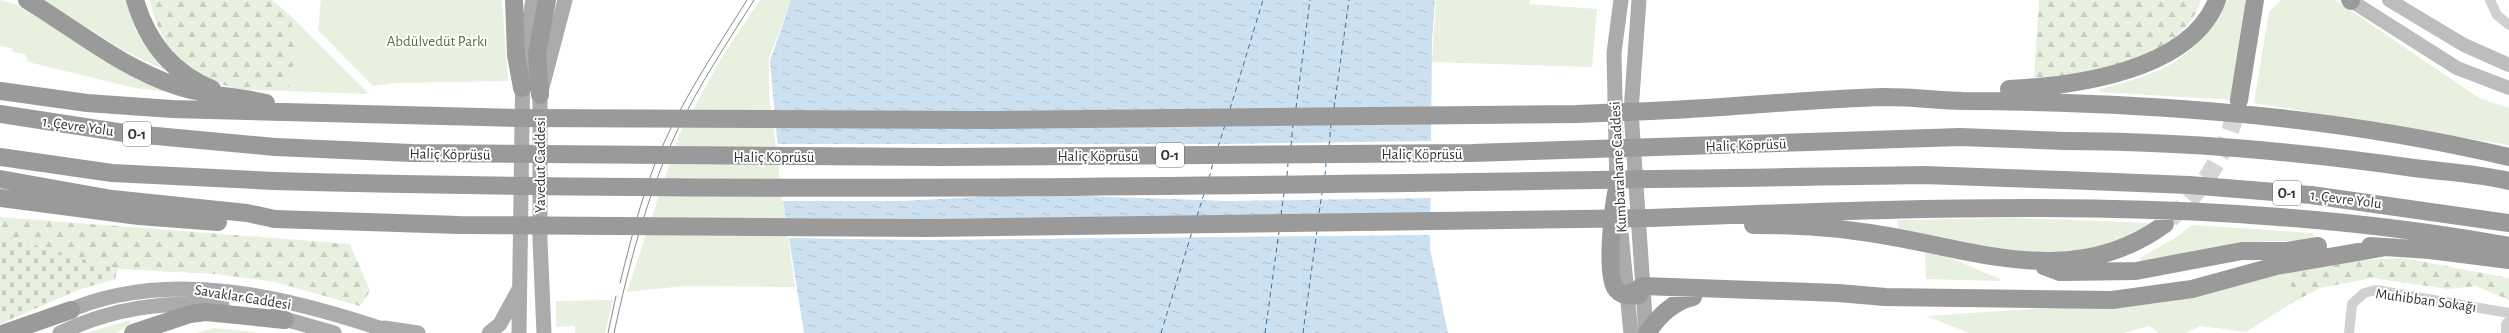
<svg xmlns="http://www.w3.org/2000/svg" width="2509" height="333" viewBox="0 0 2509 333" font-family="'Alegreya Sans',sans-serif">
<defs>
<pattern id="forest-firs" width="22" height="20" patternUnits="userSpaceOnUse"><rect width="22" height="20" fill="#e8f0e0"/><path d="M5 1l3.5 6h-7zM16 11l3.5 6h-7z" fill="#c7cec1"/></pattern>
<pattern id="cemetery-stones" width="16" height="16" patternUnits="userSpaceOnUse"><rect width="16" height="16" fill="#e8f0e0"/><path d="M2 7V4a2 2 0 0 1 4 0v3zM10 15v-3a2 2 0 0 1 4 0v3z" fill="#c7cec1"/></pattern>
<pattern id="water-ripples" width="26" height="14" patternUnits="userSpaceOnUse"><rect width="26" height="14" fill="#cce0f0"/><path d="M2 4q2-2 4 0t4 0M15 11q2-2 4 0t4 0" fill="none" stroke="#b0c1ce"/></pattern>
</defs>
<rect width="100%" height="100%" fill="#fff"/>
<path fill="#e8f0e0" d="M0,0L15,4L142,79L170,92L135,88L28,62L25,54L13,52L12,48L0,46Z
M42,0H127L136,31L166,71L123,50Z
M321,0H502L508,81L393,83L373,86L318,30Z
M760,0H791L769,58V96L795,287L684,286L627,292L679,135L722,57Z
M1436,0H1530L1529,4L1597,9L1592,67L1432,62Z
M2228,0H2246L2232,100L2100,92V89C2166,72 2194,61 2228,0Z
M2281,0H2335L2479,98L2509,108V145L2254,103L2269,12Z
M291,16L369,94L288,91L295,56Z
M2019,218L2151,223C2071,274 1985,248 1899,231L1897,220Z
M2192,225L2313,233L2314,240L2250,242L2141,262L2140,258L2177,237Z
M1925,250L1953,259L2000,279L1999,281L1926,279Z
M2290,270L2292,303L2246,332L2200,326L2186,333H2158L2150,326L2123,333H1969L1926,316L2032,309L2152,304Z
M613,300L605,333H575V326L556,327V301Z
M129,320L131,324L116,333H87Z
M214,328L253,332L258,333H196Z"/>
<path fill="url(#forest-firs)" d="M150,0H272L291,16L295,57L288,91C272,90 255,91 239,89C189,79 160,49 150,0Z
M2039,0H2201C2189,41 2139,62 2101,71C2080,77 2055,76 2034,78Z
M0,217L350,244L370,291L360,306L275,282L217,274L118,269L0,235Z
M2402,258L2509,278V300L2476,286L2448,289L2372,278L2320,288L2292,303L2290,270L2355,260Z"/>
<path fill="url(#cemetery-stones)" d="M0,235L118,269L115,279L78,290L0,324Z"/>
<path fill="url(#water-ripples)" d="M791,0H1435L1432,40L1430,249L1448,333H804L782,194L770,61Z"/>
<path fill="#fff" d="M1433,141L1432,198L1228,201L1027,194L905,201H782L776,144H1222Z
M1432,214V235L924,240L787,238L784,218L921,219Z"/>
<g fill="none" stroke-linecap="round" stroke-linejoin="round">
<path stroke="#39709c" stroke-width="1" stroke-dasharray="5 4" stroke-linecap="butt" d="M1296,108L1310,0
M1334,108L1349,0
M1230,109L1263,0
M1291,146L1293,125
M1329,146L1331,125
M1218,147L1225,125
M1287,176L1288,163
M1325,176L1326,163
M1209,178L1213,163
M1319,213L1322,193
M1281,215L1284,193
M1197,216L1204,194
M1161,333L1192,232
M1265,333L1279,232
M1303,333L1317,230"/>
<path stroke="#d6d6d6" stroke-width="18" stroke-dasharray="18 9" stroke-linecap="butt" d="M2170,219C2209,184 2227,151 2239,100"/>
<path stroke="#d0d0d0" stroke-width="10" d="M2490,0L2497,15L2509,25
M2349,333L2352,304L2364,293L2376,290L2509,313
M2506,333V324L2509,321"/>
<path stroke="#bdbdbd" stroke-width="14" d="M2350,0L2457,68L2509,88
M2389,0L2464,45L2509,65"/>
<path stroke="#ababab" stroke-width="15" d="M1639,0L1631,111L1646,333
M1617,191L1614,53L1621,0
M1619,213L1631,333
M61,314C166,265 289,297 394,333
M274,316L334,333
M384,328L418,333
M60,333C112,308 164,301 222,305
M489,333L500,324L518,291
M519,333L523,56L533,0
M544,333L540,240V95L565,0"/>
<path stroke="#9a9a9a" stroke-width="18" d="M27,0C75,29 122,68 177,86C206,96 237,96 266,103
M135,0C147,41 172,73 212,89
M514,0L516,55L522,88
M2350,0L2351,1
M2009,89C2074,86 2190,71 2217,0
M0,91L87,103L172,109L518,118
M540,95L537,54L547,0
M2239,100L2255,0
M1651,111C1729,108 1807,99 1885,97C1911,97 1937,100 1963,101C2145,102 2331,115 2509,157
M0,114L124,133L275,147
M2064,141C2179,141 2293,151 2407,167C2441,172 2476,173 2509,181
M0,157L112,173L274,181
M0,179L112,199L247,213L275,219
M2063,180L2189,185L2311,195L2509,223
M1617,188C1613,207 1605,275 1616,289C1621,296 1632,296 1639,295
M0,198L139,216L218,222
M1652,218C1938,207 2226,194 2509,246
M1753,225C1787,225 1822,226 1855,231C1961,243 2067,296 2165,224
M2370,246L2430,250L2509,260
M2044,266L2060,272L2136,271L2242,251H2286L2318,246
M1627,295L1643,286L1838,293L1885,297L2112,300L2192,289L2276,266L2381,248
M5,333L71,310
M133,333L190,314L206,312L285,320
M1647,333C1659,316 1672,302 1693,297"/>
<path stroke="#888" stroke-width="1" d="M620,283C633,231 646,178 670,130C692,85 720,43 747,0
M608,333L616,296
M614,333C629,264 647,195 677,131C699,85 727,43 754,0"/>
<path stroke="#9a9a9a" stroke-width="18" d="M518,118L986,120L1577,114L1651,111
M275,147L412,153L940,157L1472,153L1960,137L2064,141
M274,181C824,196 1374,183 1924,175L2063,180
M275,219L459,225L928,228L1652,218"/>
</g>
<g text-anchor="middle" stroke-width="4" stroke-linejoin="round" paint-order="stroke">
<g fill="#fff" stroke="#707070" stroke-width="1">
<rect x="123" y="122" width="28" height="24" rx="3"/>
<rect x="1156" y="143" width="28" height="24" rx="3"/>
<rect x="2273" y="181" width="28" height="24" rx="3"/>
</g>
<g font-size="14" font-weight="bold" fill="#333">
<text x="137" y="139">O-1</text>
<text x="1170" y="160">O-1</text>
<text x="2287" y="198">O-1</text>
</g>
<g font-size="15" fill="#52733b" stroke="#fff">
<text x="437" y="46">Abdülvedüt Parkı</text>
</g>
<g font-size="15" fill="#333" stroke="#fff">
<text transform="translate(78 126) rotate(8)" y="5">1. Çevre Yolu</text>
<text transform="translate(1746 145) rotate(-2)" y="5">Haliç Köprüsü</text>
<text transform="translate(450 154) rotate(1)" y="5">Haliç Köprüsü</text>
<text x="1422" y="159">Haliç Köprüsü</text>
<text x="1098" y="161">Haliç Köprüsü</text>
<text x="774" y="162">Haliç Köprüsü</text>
<text transform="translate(540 165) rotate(-90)" y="5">Yavedut Caddesi</text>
<text transform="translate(1618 167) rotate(-93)" y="5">Kumbarahane Caddesi</text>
<text transform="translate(2346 199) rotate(7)" y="5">1. Çevre Yolu</text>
<text transform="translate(243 297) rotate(9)" y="5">Savaklar Caddesi</text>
<text transform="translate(2426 300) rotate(8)" y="5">Muhibban Sokağı</text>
</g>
</g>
</svg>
